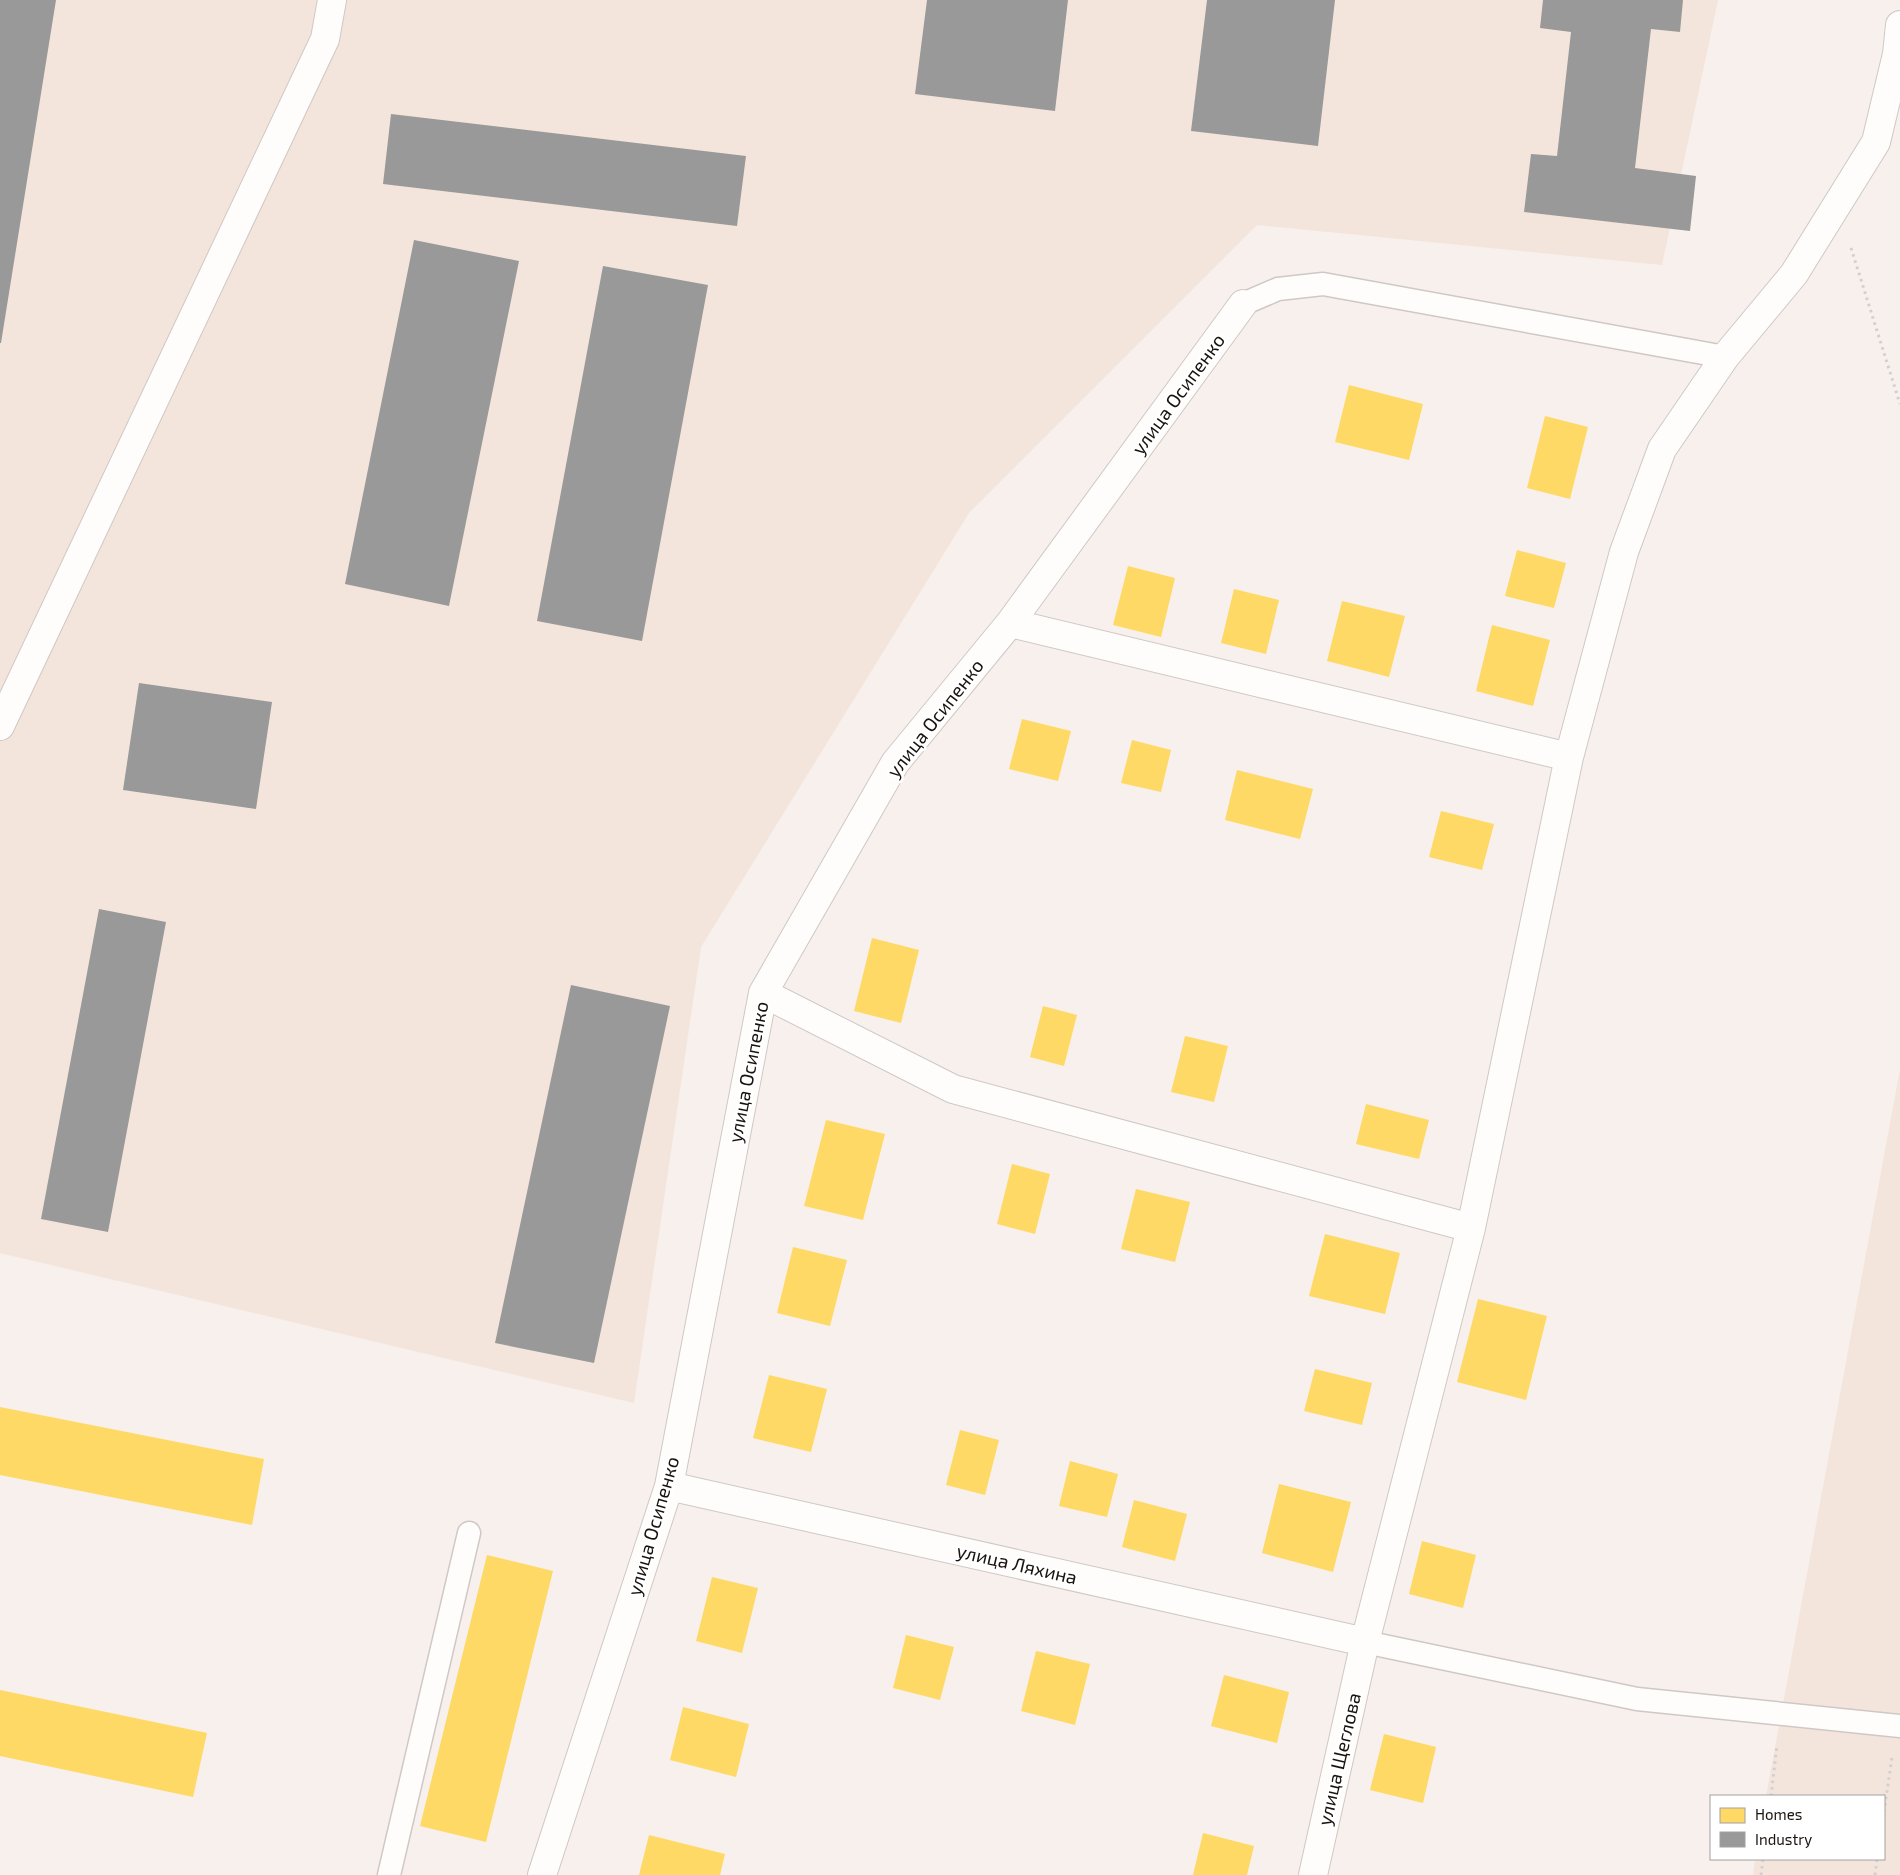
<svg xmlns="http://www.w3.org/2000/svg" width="1900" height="1875" viewBox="0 0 1900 1875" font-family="'Exo 2',sans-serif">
<rect width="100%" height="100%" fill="#f7f0ec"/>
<path fill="#f4e5dc" d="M0,0H1718L1662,265L1257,225L969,513L701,947L634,1403L0,1253Z
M1900,1069V1875H1753L1755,1859H1884V1796H1766Z"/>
<path fill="#ffd966" d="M1349,385L1423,404L1409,460L1335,442Z
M1545,416L1588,427L1570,499L1527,488Z
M1517,550L1566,563L1554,608L1505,596Z
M1128,566L1175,578L1161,637L1113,625Z
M1234,589L1279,600L1266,654L1221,643Z
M1342,601L1405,616L1389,677L1327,661Z
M1492,625L1550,640L1533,706L1476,691Z
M1022,719L1071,731L1058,781L1009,769Z
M1132,740L1171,750L1161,792L1121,783Z
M1237,770L1313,789L1300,839L1225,820Z
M1441,811L1494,824L1482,870L1429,857Z
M872,938L919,950L901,1023L854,1011Z
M1043,1006L1077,1015L1064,1066L1030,1057Z
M1185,1036L1228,1046L1214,1102L1171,1092Z
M1366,1104L1429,1120L1419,1159L1356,1144Z
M826,1120L885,1134L863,1220L804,1206Z
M1012,1164L1050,1174L1035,1234L997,1224Z
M1136,1189L1190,1202L1175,1262L1121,1249Z
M1325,1234L1400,1253L1385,1314L1309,1296Z
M793,1247L847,1260L830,1326L777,1313Z
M1478,1299L1547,1316L1526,1400L1457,1382Z
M1315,1369L1372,1383L1362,1425L1304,1411Z
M769,1375L827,1389L811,1452L753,1438Z
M0,1407L264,1459L252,1525L0,1475Z
M960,1430L999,1440L985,1495L946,1485Z
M1070,1461L1118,1474L1107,1517L1059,1506Z
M1279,1484L1351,1502L1333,1572L1262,1553Z
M1134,1500L1187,1514L1175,1561L1122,1547Z
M1422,1541L1476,1555L1463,1608L1409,1594Z
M487,1555L553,1571L486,1842L420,1826Z
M712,1577L758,1588L742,1653L696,1641Z
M906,1635L954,1647L940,1700L893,1688Z
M1036,1651L1090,1664L1075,1725L1021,1711Z
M1224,1675L1289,1692L1277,1743L1211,1726Z
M0,1690L207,1733L193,1797L0,1756Z
M683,1707L749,1724L736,1777L670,1760Z
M1384,1734L1436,1747L1423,1803L1370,1790Z
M1203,1833L1254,1846L1247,1875H1193Z
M649,1835L725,1854L720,1875H639Z"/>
<path fill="#999" d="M0,0H56L1,343H0Z
M927,0H1068L1055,111L915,94Z
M1207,0H1335L1318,146L1191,131Z
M1543,0H1683L1680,32L1651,29L1635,168L1696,176L1690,231L1524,212L1531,154L1557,156L1571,32L1540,28Z
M391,114L746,156L737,226L383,184Z
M414,240L519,261L449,606L345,584Z
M603,266L708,285L642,641L537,621Z
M139,683L272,702L256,809L123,790Z
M99,909L166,922L108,1232L41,1219Z
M571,985L670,1006L594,1363L495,1343Z"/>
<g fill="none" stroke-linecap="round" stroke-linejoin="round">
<defs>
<path id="service" d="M1243,304L1278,289L1323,284L1725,357
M1365,1642L1637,1699L1900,1726
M389,1875L469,1533"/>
<path id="minor" d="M1010,623L1569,757
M0,726L325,39L332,0
M763,993L953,1089L1471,1228
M669,1486L1365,1642
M542,1875L669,1486L763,993L895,763L1010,623L1243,304
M1313,1875L1365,1642L1471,1228L1569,757L1624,552L1662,449L1725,357L1794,274L1876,142L1897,54L1900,25"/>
</defs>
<use href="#service" stroke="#cfc8c4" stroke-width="25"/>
<use href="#minor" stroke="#cfc8c4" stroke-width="30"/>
<path stroke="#d2d0ce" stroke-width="3" stroke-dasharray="2.5 4" stroke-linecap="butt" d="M1851,248L1900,404
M1771,1796L1777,1745
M1884,1812L1892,1757
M1761,1875L1763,1859
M1875,1875L1877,1859"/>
<use href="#service" stroke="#fefdfc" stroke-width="22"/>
<use href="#minor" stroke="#fefdfc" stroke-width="28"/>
</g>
<g text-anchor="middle" stroke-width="5" stroke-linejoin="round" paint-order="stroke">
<g font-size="19" fill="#19120e" stroke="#fff">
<text transform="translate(1178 394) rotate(-54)" y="7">улица Осипенко</text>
<text transform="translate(935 718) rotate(-52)" y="7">улица Осипенко</text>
<text transform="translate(748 1072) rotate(-79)" y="7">улица Осипенко</text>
<text transform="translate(653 1526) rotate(-74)" y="7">улица Осипенко</text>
<text transform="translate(1017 1564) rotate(13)" y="7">улица Ляхина</text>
<text transform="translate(1339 1759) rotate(-77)" y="7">улица Щеглова</text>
</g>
</g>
<rect x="1710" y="1795" width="175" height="65" fill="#ffffff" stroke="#a3a09f"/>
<rect x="1720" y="1808" width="25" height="15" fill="#ffd966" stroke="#a3a09f"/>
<text x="1755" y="1820" font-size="15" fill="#19120e">Homes</text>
<rect x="1720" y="1832" width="25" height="15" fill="#999999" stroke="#a3a09f"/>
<text x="1755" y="1845" font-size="15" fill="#19120e">Industry</text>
</svg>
